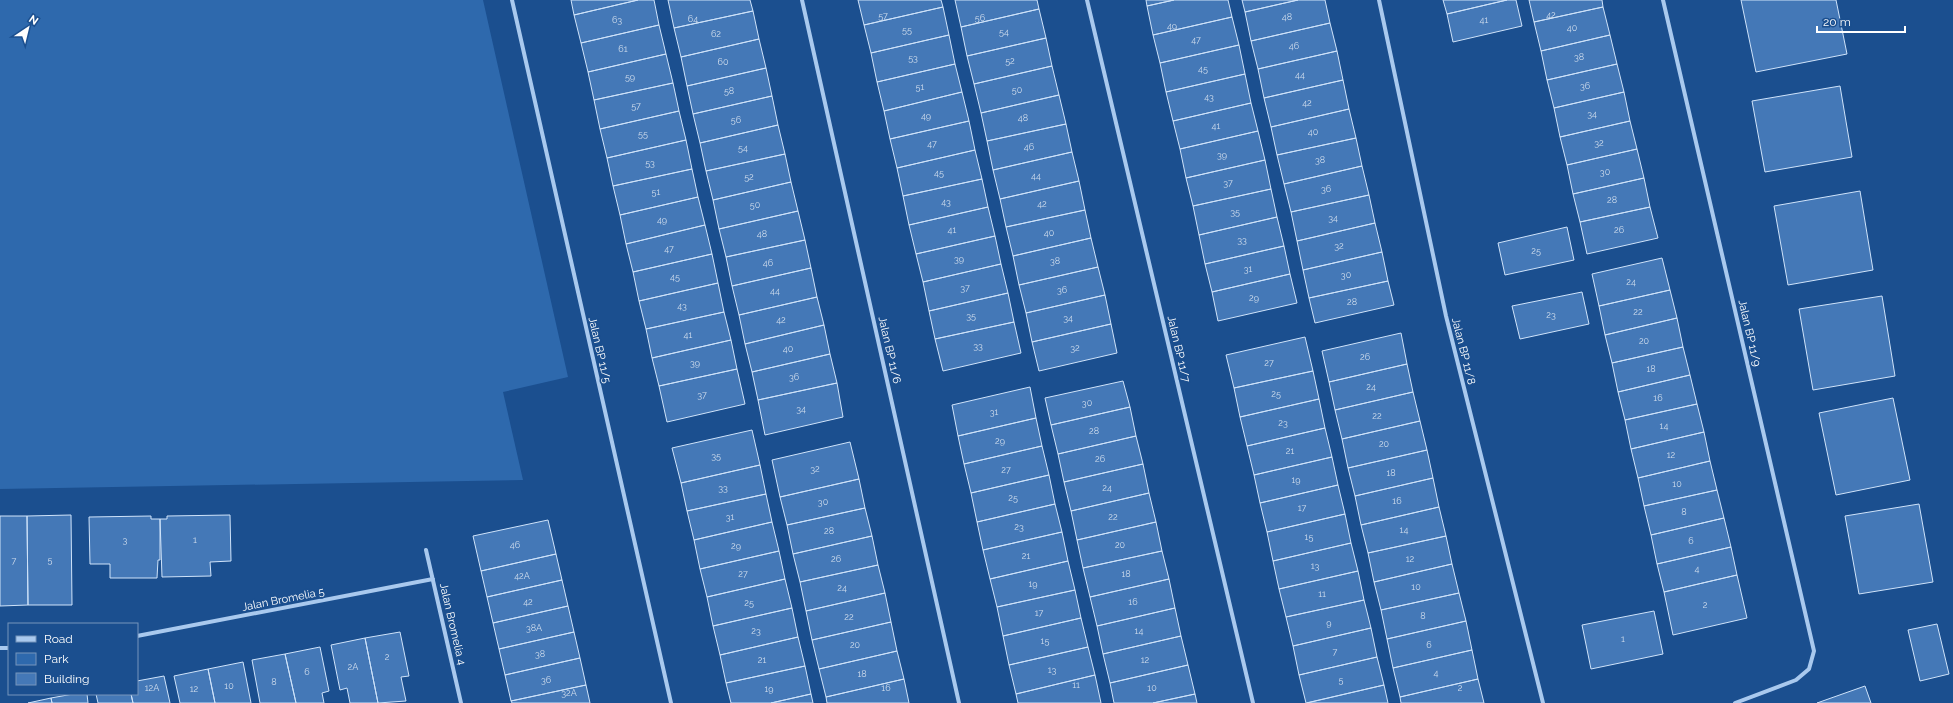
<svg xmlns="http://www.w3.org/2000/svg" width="1953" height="703" viewBox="0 0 1953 703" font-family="Raleway,sans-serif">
<rect width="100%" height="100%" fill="#1b4f8f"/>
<path fill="#2e69ad" d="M0,0H483L568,377L503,392L523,480L0,489Z"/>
<path fill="#4478b7" stroke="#cfe3fa" d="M571,0H638L574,15Z
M638,0H654L659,25L581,43L574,15Z
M668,0H750L753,11L674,28Z
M858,0H941L943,7L864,25Z
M955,0H1037L1039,9L961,27Z
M1146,0H1174L1147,6Z
M1174,0H1228L1232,17L1153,35L1147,6Z
M1242,0H1298L1245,12Z
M1298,0H1325L1330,23L1251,41L1245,12Z
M1443,0H1507L1447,14Z
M1507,0H1516L1522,26L1453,42L1447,14Z
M1529,0H1602L1603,7L1534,22Z
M1741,0H1836L1847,54L1756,72Z
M943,7L949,35L871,53L864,25Z
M1603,7L1610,35L1541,51L1534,22Z
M1039,9L1046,38L967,56L961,27Z
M753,11L759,39L681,57L674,28Z
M1232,17L1239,45L1160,63L1153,35Z
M1330,23L1337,51L1258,69L1251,41Z
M659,25L666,54L588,72L581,43Z
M949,35L955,64L877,82L871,53Z
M1610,35L1617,64L1547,80L1541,51Z
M1046,38L1052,66L974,84L967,56Z
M759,39L766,68L687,86L681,57Z
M1239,45L1245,74L1166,92L1160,63Z
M1337,51L1343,80L1264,98L1258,69Z
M666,54L673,83L594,100L588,72Z
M955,64L962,92L884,111L877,82Z
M1617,64L1624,92L1554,108L1547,80Z
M1052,66L1059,95L981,113L974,84Z
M766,68L772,96L693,114L687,86Z
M1245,74L1251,103L1173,121L1166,92Z
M1343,80L1349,109L1271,127L1264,98Z
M673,83L679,111L600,129L594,100Z
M1840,86L1852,157L1765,172L1752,101Z
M962,92L969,121L890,139L884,111Z
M1624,92L1630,121L1560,137L1554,108Z
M1059,95L1066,124L987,141L981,113Z
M772,96L778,125L700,143L693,114Z
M1251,103L1258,131L1180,149L1173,121Z
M1349,109L1356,138L1277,155L1271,127Z
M679,111L686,140L607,158L600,129Z
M969,121L975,150L897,168L890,139Z
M1630,121L1637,149L1567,165L1560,137Z
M1066,124L1072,152L993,170L987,141Z
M778,125L785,154L706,171L700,143Z
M1258,131L1265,160L1186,178L1180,149Z
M1356,138L1362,166L1284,184L1277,155Z
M686,140L692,169L613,186L607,158Z
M1637,149L1644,178L1573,194L1567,165Z
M975,150L982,179L903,196L897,168Z
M1072,152L1079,181L1000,199L993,170Z
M785,154L791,182L713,200L706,171Z
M1265,160L1271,189L1193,206L1186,178Z
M1362,166L1369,195L1291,212L1284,184Z
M692,169L698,197L620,215L613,186Z
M1644,178L1650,207L1580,222L1573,194Z
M982,179L988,207L909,225L903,196Z
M1079,181L1085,210L1006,227L1000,199Z
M791,182L798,211L719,229L713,200Z
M1271,189L1277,217L1199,235L1193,206Z
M1860,191L1873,270L1788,285L1774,206Z
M1369,195L1375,223L1297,241L1291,212Z
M698,197L705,225L626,244L620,215Z
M988,207L995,236L916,254L909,225Z
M1650,207L1658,238L1587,254L1580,222Z
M1085,210L1091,238L1013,256L1006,227Z
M798,211L805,240L726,257L719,229Z
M1277,217L1284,246L1205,264L1199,235Z
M1375,223L1382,252L1303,270L1297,241Z
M705,225L712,254L633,272L626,244Z
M1567,227L1574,260L1505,275L1498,243Z
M995,236L1001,264L923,282L916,254Z
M1091,238L1098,267L1019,285L1013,256Z
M805,240L811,268L732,286L726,257Z
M1284,246L1290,274L1212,292L1205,264Z
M1382,252L1388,281L1309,298L1303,270Z
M712,254L718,283L639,301L633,272Z
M1662,258L1670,290L1599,306L1592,274Z
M1001,264L1008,293L929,311L923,282Z
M1098,267L1105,295L1026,313L1019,285Z
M811,268L817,297L739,315L732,286Z
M1290,274L1297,303L1218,321L1212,292Z
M1388,281L1394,305L1315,323L1309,298Z
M718,283L724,312L646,329L639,301Z
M1670,290L1677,318L1605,335L1599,306Z
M1582,292L1589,324L1520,339L1512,306Z
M1008,293L1014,322L935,339L929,311Z
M1105,295L1111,324L1032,342L1026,313Z
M1882,296L1895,376L1813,390L1799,309Z
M817,297L824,325L745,344L739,315Z
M724,312L731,340L652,358L646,329Z
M1677,318L1683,347L1612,363L1605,335Z
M1014,322L1021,353L943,371L935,339Z
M1111,324L1117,353L1039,371L1032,342Z
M824,325L830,354L752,372L745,344Z
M1401,333L1407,364L1329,382L1322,351Z
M1305,337L1313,371L1234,388L1226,355Z
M731,340L737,369L659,386L652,358Z
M1683,347L1690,375L1618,392L1612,363Z
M830,354L837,383L758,400L752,372Z
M1407,364L1413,392L1335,410L1329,382Z
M737,369L745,404L667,422L659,386Z
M1313,371L1319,399L1240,417L1234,388Z
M1690,375L1697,404L1625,420L1618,392Z
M1123,381L1130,407L1051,425L1045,398Z
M837,383L843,417L765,435L758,400Z
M1030,387L1036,418L958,436L952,405Z
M1413,392L1420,421L1342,439L1335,410Z
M1893,398L1910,480L1836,495L1819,413Z
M1319,399L1325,428L1247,446L1240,417Z
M1697,404L1704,432L1631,449L1625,420Z
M1130,407L1136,436L1058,454L1051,425Z
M1036,418L1042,446L964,464L958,436Z
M1420,421L1427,450L1348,468L1342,439Z
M1325,428L1332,457L1254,475L1247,446Z
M752,430L760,465L681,483L672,448Z
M1704,432L1710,461L1638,478L1631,449Z
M1136,436L1143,464L1064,482L1058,454Z
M850,442L859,479L780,497L772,460Z
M1042,446L1049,475L971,493L964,464Z
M1427,450L1433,478L1355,496L1348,468Z
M1332,457L1338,485L1260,503L1254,475Z
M1710,461L1717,490L1644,506L1638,478Z
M1143,464L1149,493L1071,511L1064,482Z
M760,465L766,494L687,511L681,483Z
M1049,475L1055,504L977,522L971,493Z
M1433,478L1439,507L1361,525L1355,496Z
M859,479L865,508L787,525L780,497Z
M1338,485L1345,514L1267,532L1260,503Z
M1717,490L1724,518L1651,535L1644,506Z
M1149,493L1156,522L1077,540L1071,511Z
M766,494L772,522L694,540L687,511Z
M1055,504L1062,532L983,550L977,522Z
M1919,504L1933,582L1859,594L1845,516Z
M1439,507L1446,536L1368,553L1361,525Z
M865,508L872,536L793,554L787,525Z
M1345,514L1351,543L1273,561L1267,532Z
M71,515L72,605H28L27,516Z
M230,515L231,561L210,562L211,576L162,577L160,519H167V516Z
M0,516H27L28,605L0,606Z
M151,516V519H160V560H158L157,578H110V564H90L89,517Z
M1724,518L1731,547L1657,564L1651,535Z
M548,520L556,554L481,571L473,536Z
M772,522L779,551L700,569L694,540Z
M1156,522L1162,551L1083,568L1077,540Z
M1062,532L1068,561L990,579L983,550Z
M872,536L878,565L800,582L793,554Z
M1446,536L1452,564L1374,582L1368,553Z
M1351,543L1358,571L1279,589L1273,561Z
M1731,547L1737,575L1664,592L1657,564Z
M779,551L785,579L707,597L700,569Z
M1162,551L1169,579L1090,597L1083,568Z
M556,554L562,580L487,597L481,571Z
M1068,561L1075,590L997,607L990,579Z
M1452,564L1459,593L1381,610L1374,582Z
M878,565L885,593L806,611L800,582Z
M1358,571L1364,600L1286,617L1279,589Z
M1737,575L1747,618L1673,635L1664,592Z
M785,579L792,608L713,626L707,597Z
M1169,579L1175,608L1097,626L1090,597Z
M562,580L568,606L493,623L487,597Z
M1075,590L1081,618L1003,636L997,607Z
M885,593L891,622L812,640L806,611Z
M1459,593L1466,621L1387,639L1381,610Z
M1364,600L1371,628L1293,646L1286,617Z
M568,606L574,632L499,649L493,623Z
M792,608L798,637L720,655L713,626Z
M1175,608L1181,636L1103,654L1097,626Z
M1654,611L1663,654L1591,669L1582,625Z
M1081,618L1088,647L1009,665L1003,636Z
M1466,621L1472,650L1393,668L1387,639Z
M891,622L897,651L819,669L812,640Z
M1937,624L1949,674L1920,681L1908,630Z
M1371,628L1377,657L1299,675L1293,646Z
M400,632L409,676L401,677L406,701L378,703L365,638Z
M574,632L580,658L505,675L499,649Z
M1181,636L1188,665L1110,683L1103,654Z
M798,637L805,666L726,683L720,655Z
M365,638L378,703H350L347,688L340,690L331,645Z
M320,647L329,691L322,693L324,703H296L285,654Z
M1088,647L1095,675L1016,694L1009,665Z
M1472,650L1478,679L1400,697L1393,668Z
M897,651L904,679L826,697L819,669Z
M285,654L296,703H260L252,660Z
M1377,657L1384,685L1306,703L1299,675Z
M580,658L586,685L511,701L505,675Z
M243,662L251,703H215L208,669Z
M1188,665L1195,694L1153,703H1114L1110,683Z
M805,666L811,694L771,703H731L726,683Z
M208,669L215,703H180L174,676Z
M1095,675L1101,703H1018L1016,694Z
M164,676L170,703H133L131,694H137V681Z
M904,679L909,703H827L826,697Z
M1478,679L1484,703H1401L1400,697Z
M586,685L590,703H512L511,701Z
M1384,685L1388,703H1307Z
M1865,686L1871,703H1817Z
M73,694H87L88,703H52L51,698Z
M96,694H131L133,703H98Z
M811,694L813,703H771Z
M1195,694L1197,703H1153Z
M51,698L52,703H28Z"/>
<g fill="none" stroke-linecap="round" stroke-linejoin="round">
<path stroke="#a9c9ee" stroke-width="4" d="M512,0L671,703
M802,0L959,703
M1087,0L1253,703
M1379,0L1446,316L1543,703
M1663,0L1814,651L1809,669L1796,680L1735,703
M426,550L461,703
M137,636L433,579
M0,648H9"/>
</g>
<g text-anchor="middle" stroke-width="3.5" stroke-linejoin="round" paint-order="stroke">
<g font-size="9" fill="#d0dded">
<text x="1551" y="18">42</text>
<text x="883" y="19">57</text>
<text x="1287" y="20">48</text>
<text x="980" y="21">56</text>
<text x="693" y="22">64</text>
<text x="617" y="23">63</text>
<text x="1484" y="23">41</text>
<text x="1172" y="29">49</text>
<text x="1572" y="31">40</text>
<text x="907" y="33">55</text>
<text x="1004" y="35">54</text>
<text x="716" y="37">62</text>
<text x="1196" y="43">47</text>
<text x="1294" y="49">46</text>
<text x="623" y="52">61</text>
<text x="1579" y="60">38</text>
<text x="913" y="61">53</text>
<text x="1010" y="64">52</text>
<text x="723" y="65">60</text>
<text x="1203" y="72">45</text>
<text x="1300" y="78">44</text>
<text x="630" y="80">59</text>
<text x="1585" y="89">36</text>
<text x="920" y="90">51</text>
<text x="1017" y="93">50</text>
<text x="729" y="94">58</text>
<text x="1209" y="100">43</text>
<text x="1307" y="106">42</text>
<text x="636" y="109">57</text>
<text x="1592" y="117">34</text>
<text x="926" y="119">49</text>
<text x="1023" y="121">48</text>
<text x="736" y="123">56</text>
<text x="1216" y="129">41</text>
<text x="1313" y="135">40</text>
<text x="643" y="137">55</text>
<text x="1599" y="146">32</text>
<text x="932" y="147">47</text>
<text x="1029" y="150">46</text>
<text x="743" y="151">54</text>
<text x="1222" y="158">39</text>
<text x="1320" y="163">38</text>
<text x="650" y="166">53</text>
<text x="1605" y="175">30</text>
<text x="939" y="176">45</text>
<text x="1036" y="179">44</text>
<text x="749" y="180">52</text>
<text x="1228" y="186">37</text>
<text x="1326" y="192">36</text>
<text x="656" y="195">51</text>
<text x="1612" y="203">28</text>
<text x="946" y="205">43</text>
<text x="1042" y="207">42</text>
<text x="755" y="208">50</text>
<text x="1235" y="215">35</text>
<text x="1333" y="221">34</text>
<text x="662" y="223">49</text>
<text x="952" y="233">41</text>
<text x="1619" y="233">26</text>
<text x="1049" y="236">40</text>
<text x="762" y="237">48</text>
<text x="1242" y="243">33</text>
<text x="1339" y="249">32</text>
<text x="669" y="252">47</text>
<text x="1536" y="254">25</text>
<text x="959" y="262">39</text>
<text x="1055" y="264">38</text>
<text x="768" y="266">46</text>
<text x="1248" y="272">31</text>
<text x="1346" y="278">30</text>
<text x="675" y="280">45</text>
<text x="1631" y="285">24</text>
<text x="965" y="291">37</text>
<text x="1062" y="293">36</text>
<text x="775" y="294">44</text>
<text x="1254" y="301">29</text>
<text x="1352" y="305">28</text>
<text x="682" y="309">43</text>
<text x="1638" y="315">22</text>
<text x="1551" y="318">23</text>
<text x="971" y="319">35</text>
<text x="1068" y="321">34</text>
<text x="781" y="323">42</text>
<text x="688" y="338">41</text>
<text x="1644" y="344">20</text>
<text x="978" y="349">33</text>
<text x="1075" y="351">32</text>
<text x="788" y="352">40</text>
<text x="1365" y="360">26</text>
<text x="695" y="366">39</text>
<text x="1269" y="366">27</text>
<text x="1651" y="372">18</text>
<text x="794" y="380">36</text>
<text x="1371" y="390">24</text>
<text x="1276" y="397">25</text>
<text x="702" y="398">37</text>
<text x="1658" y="401">16</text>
<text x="1087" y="406">30</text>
<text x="801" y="412">34</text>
<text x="994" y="415">31</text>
<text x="1377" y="419">22</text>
<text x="1283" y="426">23</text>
<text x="1664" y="429">14</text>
<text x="1094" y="434">28</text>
<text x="1000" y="444">29</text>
<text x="1384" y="447">20</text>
<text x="1290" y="454">21</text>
<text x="1671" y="458">12</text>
<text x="716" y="459">35</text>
<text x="1100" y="462">26</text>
<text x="815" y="472">32</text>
<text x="1006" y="473">27</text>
<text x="1391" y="476">18</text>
<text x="1296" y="483">19</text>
<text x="1677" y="487">10</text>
<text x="723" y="491">33</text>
<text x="1107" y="491">24</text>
<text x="1013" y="501">25</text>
<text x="1397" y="504">16</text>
<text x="823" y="505">30</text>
<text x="1302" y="511">17</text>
<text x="1684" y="515">8</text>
<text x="730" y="520">31</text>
<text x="1113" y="520">22</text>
<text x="1019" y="530">23</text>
<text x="1404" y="533">14</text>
<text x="829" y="534">28</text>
<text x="1309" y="540">15</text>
<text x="125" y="543">3</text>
<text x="195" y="543">1</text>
<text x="1691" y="544">6</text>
<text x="515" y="548">46</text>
<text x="1120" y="548">20</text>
<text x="736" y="549">29</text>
<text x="1026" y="559">21</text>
<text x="836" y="562">26</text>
<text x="1410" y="562">12</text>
<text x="50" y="563">5</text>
<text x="14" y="564">7</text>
<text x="1315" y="569">13</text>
<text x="1697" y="572">4</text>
<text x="743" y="577">27</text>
<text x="1126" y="577">18</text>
<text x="522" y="579">42A</text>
<text x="1033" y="587">19</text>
<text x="1416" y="590">10</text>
<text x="842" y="591">24</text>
<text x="1322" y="597">11</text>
<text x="528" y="605">42</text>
<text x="1133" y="605">16</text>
<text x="749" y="606">25</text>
<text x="1705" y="608">2</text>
<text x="1039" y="616">17</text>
<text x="1423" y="619">8</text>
<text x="849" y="620">22</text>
<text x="1329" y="626">9</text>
<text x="534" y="631">38A</text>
<text x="756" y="634">23</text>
<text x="1139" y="634">14</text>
<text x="1623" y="642">1</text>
<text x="1045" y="644">15</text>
<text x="855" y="648">20</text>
<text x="1429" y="648">6</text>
<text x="1335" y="655">7</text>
<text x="540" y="657">38</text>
<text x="387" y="660">2</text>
<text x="762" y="663">21</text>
<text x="1145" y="663">12</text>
<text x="353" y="670">2A</text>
<text x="1052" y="673">13</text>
<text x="307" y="675">6</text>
<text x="1436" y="676">4</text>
<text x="862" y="677">18</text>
<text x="546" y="683">36</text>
<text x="1341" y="683">5</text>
<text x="274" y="685">8</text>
<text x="1076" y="688">11</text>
<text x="229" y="689">10</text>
<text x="152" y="691">12A</text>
<text x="886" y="691">16</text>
<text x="1152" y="691">10</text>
<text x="1460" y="691">2</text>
<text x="194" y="692">12</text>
<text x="769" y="692">19</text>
<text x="569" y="696">32A</text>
</g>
<g font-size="11" fill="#fff" stroke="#1b4f8f">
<text transform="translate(1750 333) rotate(77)" y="4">Jalan BP 11/9</text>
<text transform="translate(1179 349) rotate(77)" y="4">Jalan BP 11/7</text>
<text transform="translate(600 350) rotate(77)" y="4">Jalan BP 11/5</text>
<text transform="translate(890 350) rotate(77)" y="4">Jalan BP 11/6</text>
<text transform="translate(1464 351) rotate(76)" y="4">Jalan BP 11/8</text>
<text transform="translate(283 599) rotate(-11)" y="4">Jalan Bromelia 5</text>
<text transform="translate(453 624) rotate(77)" y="4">Jalan Bromelia 4</text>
</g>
</g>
<rect x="8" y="623" width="130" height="72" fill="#1b4f8f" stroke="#7695bc"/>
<rect x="16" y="636" width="20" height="6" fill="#a9c9ee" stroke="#7695bc"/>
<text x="44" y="643" font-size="12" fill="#ffffff">Road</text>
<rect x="16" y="653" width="20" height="12" fill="#2e69ad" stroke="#7695bc"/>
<text x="44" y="663" font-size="12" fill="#ffffff">Park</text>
<rect x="16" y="673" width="20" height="12" fill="#4478b7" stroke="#7695bc"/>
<text x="44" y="683" font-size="12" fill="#ffffff">Building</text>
<g transform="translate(28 28) rotate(35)" stroke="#1b4f8f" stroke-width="3" paint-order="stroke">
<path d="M0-3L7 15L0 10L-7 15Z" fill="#ffffff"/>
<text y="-6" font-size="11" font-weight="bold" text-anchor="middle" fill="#ffffff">N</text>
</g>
<path d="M1817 26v6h88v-6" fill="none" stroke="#ffffff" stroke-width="2"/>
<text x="1823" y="26" font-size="12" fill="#ffffff" stroke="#1b4f8f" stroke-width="3" paint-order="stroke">20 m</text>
</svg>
